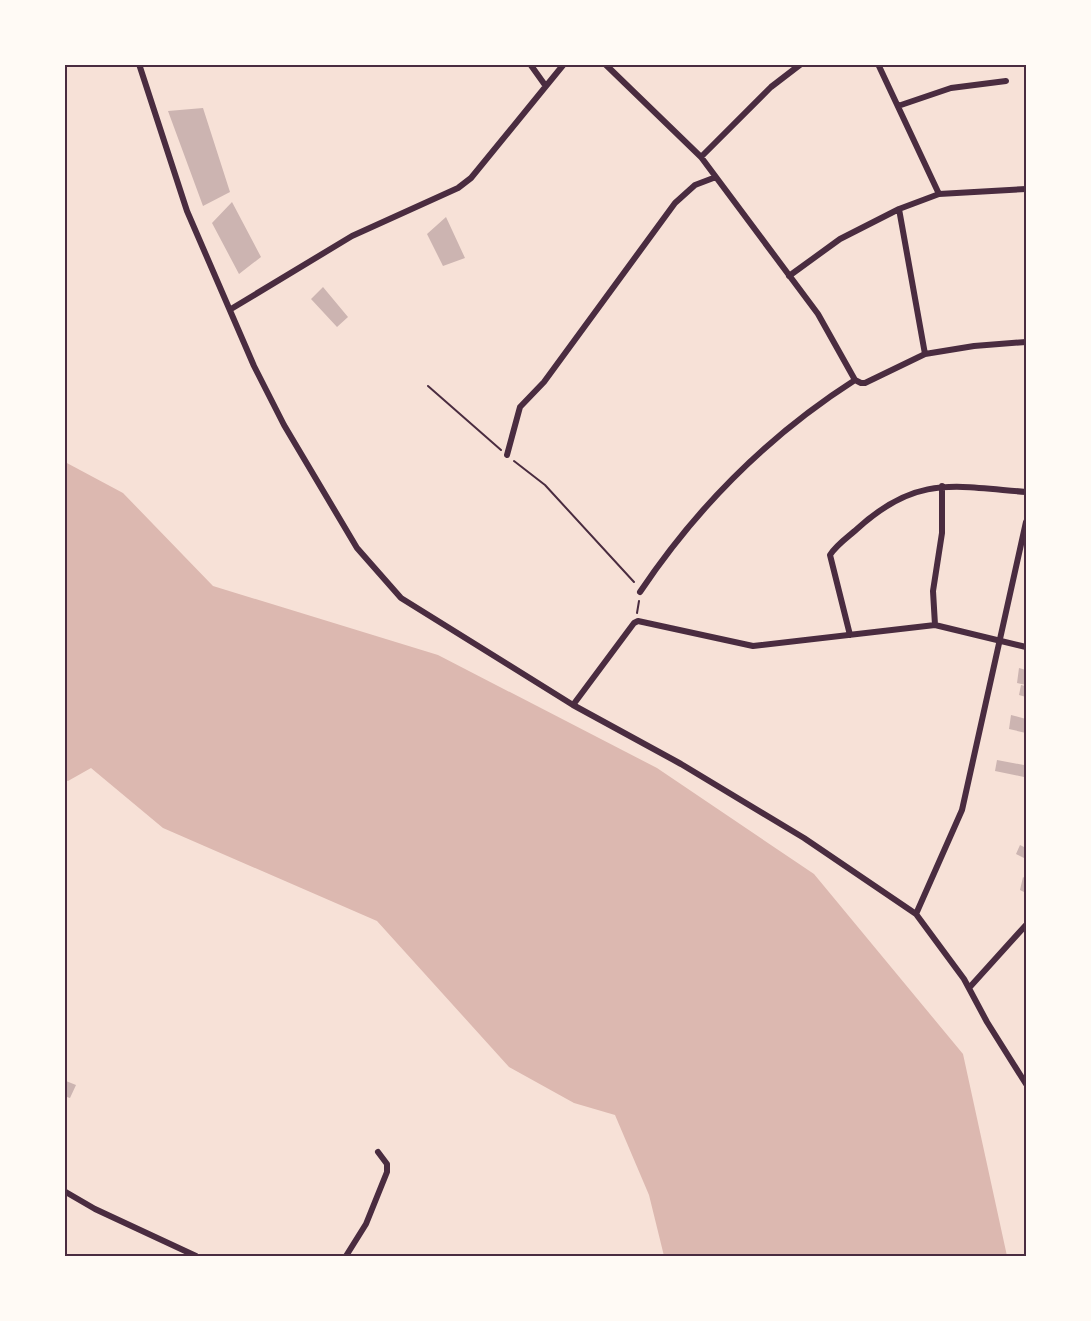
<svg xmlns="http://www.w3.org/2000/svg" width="1091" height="1321" viewBox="0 0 1091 1321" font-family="Lora,serif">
<rect width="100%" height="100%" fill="#f7e1d7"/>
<path fill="#dcb8b0" d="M65,462L123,493L213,586L438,655L657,768L814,874L963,1054L1007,1256H664L649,1195L615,1115L574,1103L509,1067L377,921L163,828L91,768L68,781L65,780Z"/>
<path fill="#ccb4b1" d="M203,108L230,192L203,206L168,111Z
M232,202L261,257L239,274L212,223Z
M446,217L465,258L443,266L427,234Z
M323,287L348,317L337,327L311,299Z
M1019,668L1026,670V685L1017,683Z
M1021,685L1026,686V697L1019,695Z
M1011,715L1026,719V733L1009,729Z
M997,760L1024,765V777L995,771Z
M1020,845L1026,848V859L1016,854Z
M1023,877L1026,879V893L1020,890Z
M66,1081L76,1085L70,1098L64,1096Z"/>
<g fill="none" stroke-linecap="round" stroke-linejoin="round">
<path stroke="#4a2c40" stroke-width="2" d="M428,386L501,450
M514,461L545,485L634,582
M637,613L639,601"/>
<path stroke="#4a2c40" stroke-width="6" d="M139,64L187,211L254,366L284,425L357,548L401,598L573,705L681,764L804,838L916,914L964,979L987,1022L1026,1084
M530,64L545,85
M605,64L701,157L818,314L855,380L861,383H865L925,354L974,346L1026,342
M878,64L939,194
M898,106L951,88L1006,81
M701,157L771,87L801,64
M899,209L925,354
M789,276L840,239L899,209L939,194L1026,189
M231,309L352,236L458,188L471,178L564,64
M507,455L520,407L544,382L675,203L695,185L716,177
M640,592C697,507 769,435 855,380
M935,625L933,591L942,533V486
M850,635L830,555C836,545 848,537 857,529C916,475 953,486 1026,492
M573,705L634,623L638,621L753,646L935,625L1026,647
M916,914L962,810L1026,522
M969,988L1026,925
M64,1191L95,1209L196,1256
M346,1256L366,1224L387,1172V1164L378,1152"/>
</g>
<rect width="1091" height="1321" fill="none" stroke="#fffaf5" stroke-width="132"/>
<rect x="66" y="66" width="959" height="1189" fill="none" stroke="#4a2c40" stroke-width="2"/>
</svg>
